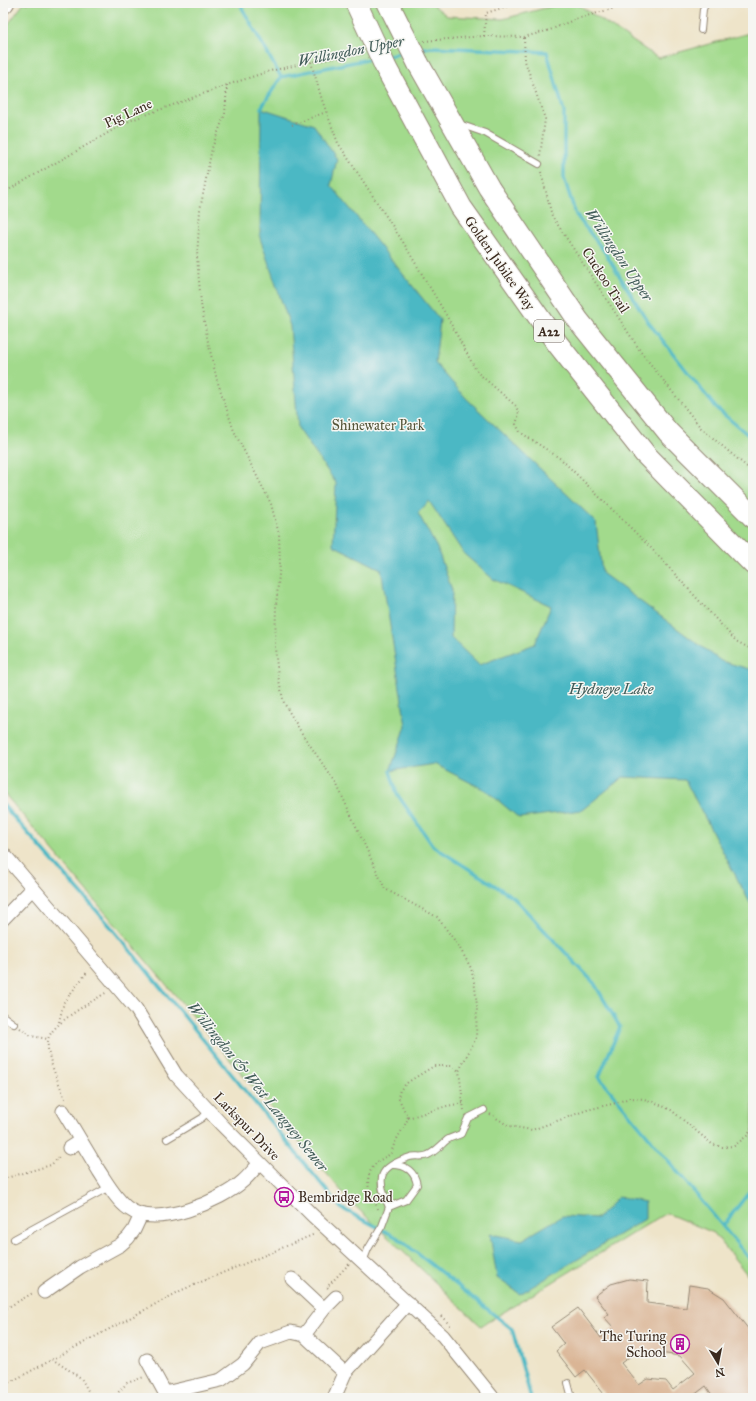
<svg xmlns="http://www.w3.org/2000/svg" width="756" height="1401" viewBox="0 0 756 1401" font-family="'IM FELL Great Primer',serif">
<rect width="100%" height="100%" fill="#f6f6f2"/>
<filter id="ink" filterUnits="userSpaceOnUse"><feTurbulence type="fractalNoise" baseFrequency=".025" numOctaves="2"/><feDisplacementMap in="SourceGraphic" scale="8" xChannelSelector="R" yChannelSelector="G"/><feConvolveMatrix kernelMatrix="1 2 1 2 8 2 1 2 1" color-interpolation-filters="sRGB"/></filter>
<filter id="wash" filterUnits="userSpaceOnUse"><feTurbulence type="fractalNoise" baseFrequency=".012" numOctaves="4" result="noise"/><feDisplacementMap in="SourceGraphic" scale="16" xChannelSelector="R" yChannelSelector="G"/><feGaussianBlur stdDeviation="0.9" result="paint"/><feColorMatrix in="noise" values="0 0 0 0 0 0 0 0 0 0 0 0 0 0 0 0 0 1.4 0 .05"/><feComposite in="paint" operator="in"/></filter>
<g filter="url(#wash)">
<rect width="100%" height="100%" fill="#eee4c9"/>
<path fill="#a2da8c" stroke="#6e8255" d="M24,3H431L447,16L503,19L564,3H576L658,58L753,32V1282L714,1233L666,1213L481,1326L349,1200L3,792V31Z"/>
<path fill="#4bb8c4" stroke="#437171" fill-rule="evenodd" d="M261,108L314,125L337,159L331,185L440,320L435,363L466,398L596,522L602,573L721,661L753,670V906L750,903L685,780L623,777L582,810L519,818L487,791L434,764L390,771L406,726L381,569L333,545L336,483L298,428L290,326L260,238ZM429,501L464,554L493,579L551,606L535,644L479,665L451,638L452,590L437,548L418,513Z
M618,1197L645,1202V1219L520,1294L497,1278L490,1234L522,1240L562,1216L598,1218Z"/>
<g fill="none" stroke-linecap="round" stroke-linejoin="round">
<path stroke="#4bb8c4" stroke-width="3.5" d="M242,3V8L281,77
M419,49L431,47L547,52L564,112V178L576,215L604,251L649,323L716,408L753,439
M387,56L405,52
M281,77L374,58
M261,108L281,77
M390,771L397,794L433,846L513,897L594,983L620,1027L599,1077L753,1263
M3,805L111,927L341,1208L398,1238L512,1329L531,1398
M723,1226L753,1187"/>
</g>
<g id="blocks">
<path fill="#dab595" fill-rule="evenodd" d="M629,1279L648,1281L647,1303L686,1308L689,1285L708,1288L724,1298L753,1335V1398H714L706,1386L693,1396L695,1398H607L585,1370L576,1377L556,1351L564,1344L551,1327L578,1308L601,1338L614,1328L604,1317L609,1314L595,1296L611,1284ZM639,1350L680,1356L695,1373L673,1390L666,1381L648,1379L639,1385L621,1363Z"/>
</g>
</g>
<g filter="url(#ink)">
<use href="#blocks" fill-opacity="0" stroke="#948774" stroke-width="1"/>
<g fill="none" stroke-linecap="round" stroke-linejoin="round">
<defs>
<path id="service" d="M701,30L703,9L706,3
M459,124L485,133L539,164
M3,1016L14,1024
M167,1139L202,1118L209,1111
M389,1207C376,1178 378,1167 410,1157C415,1155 422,1158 428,1155C435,1152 441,1145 447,1140C451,1137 457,1136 461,1134L468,1118L484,1110
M14,1239L109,1187
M363,1262L368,1249L382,1226L389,1207L406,1200L417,1185C415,1172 406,1165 393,1165
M568,1383L572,1398"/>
<path id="minor" d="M3,853L136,1009L176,1075L222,1125L312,1215L443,1336L493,1398
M3,919L33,888
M63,1111C75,1131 87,1151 99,1171C107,1183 117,1201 129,1209C156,1229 221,1201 243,1181C249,1176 254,1169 260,1163
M69,1148L80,1141
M292,1279L324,1309
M44,1292L80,1267L120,1245L128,1238L134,1230L141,1215
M304,1335L324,1309L336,1297
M147,1360L165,1393L166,1398
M165,1393L221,1380L243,1364L260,1343L291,1332L304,1335L345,1373
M334,1398L345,1373L408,1303"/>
<path id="secondary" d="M3,5L5,3"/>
<path id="trunk" d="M356,3L374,42
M388,3L405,37
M418,63L489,188L578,320L668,432L753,517
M386,68L461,207L557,343L645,454L753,564"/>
</defs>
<use href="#service" stroke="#948774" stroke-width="8"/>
<use href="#minor" stroke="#948774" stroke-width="15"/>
<use href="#secondary" stroke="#948774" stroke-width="20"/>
<use href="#trunk" stroke="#948774" stroke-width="23"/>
<path stroke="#948774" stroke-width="2" stroke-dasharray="1 3" stroke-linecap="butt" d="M484,36L486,13L518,3
M524,38L525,61L545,119L540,156
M424,41L484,36L524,37L550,30L576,19L633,3
M311,62L322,100L338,143L403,242L445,313L477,372L516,406L519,414L516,424L520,432L561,459L651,548L736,641L753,650
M227,85L225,114L212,148L200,210L197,257L201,304L208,342L217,380L234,431L271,504L279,534L280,564L276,606L275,648L278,676L284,703L301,732L337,785L385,889L437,917L458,945L471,968L475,987L477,1006L476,1038L459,1071L464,1110
M292,125L326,112
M541,172L552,216L641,352L701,428L753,472
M3,193L129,121L227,85L270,71L311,62L363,54
M59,1022L64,1002L88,971
M20,1028L31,1036L48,1039
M65,1099C59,1082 46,1058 48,1040C50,1024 93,1001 107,992
M490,1114L509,1126L532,1130L587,1110L616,1103L629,1098L644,1099L656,1103L671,1110L712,1144L722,1147L734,1146L748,1135L753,1126
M408,1118L447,1106L463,1103
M3,1179L51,1165L60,1156
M378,1209C376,1203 370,1196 369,1189C365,1170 376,1161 391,1154C394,1140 403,1131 408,1118L398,1097L400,1090L408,1082L434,1066H452L459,1071
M328,1288L327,1287L349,1264
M3,1310L33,1293
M441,1316L452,1327
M52,1359L81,1378L92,1398
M3,1386L182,1290L315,1234
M113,1398L127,1383L144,1377"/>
<use href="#service" stroke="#fff" stroke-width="6"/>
<use href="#minor" stroke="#fff" stroke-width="13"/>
<use href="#secondary" stroke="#fff" stroke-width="18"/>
<use href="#trunk" stroke="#fff" stroke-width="21"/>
<defs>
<path id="trunk-bridge" d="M405,37L418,63
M374,42L386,68"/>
</defs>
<use href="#trunk-bridge" stroke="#948774" stroke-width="23" stroke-linecap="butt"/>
<use href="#trunk-bridge" stroke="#fff" stroke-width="21"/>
</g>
</g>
<defs>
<symbol id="bus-ring" viewBox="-11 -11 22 22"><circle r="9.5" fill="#f6f6f2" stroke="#b5179e" stroke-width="1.5"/><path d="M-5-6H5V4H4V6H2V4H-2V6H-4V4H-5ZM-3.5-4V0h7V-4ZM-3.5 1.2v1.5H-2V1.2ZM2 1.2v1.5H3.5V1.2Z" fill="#b5179e"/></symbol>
<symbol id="building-ring" viewBox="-11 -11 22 22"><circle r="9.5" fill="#f6f6f2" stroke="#b5179e" stroke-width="1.5"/><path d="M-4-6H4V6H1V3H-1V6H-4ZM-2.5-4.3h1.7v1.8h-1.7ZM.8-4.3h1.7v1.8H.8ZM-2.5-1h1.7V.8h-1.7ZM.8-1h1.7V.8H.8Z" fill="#b5179e"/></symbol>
</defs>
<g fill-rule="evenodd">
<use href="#bus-ring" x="273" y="1186" width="22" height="22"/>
<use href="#building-ring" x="669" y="1333" width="22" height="22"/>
</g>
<g text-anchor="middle" stroke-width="3" stroke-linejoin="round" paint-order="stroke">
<rect fill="#f6f6f2" stroke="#73675e" stroke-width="1" x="534" y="320" width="30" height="22" rx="3"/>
<g font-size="13" font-weight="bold" fill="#3b2a1e">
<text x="549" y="336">A22</text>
</g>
<g font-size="14" fill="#3b2a1e" stroke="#f6f6f2">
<text transform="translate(128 113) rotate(-25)" y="5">Pig Lane</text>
<text transform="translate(500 263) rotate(55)" y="5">Golden Jubilee Way</text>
<text transform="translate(606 280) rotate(57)" y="5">Cuckoo Trail</text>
<text transform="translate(247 1126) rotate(46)" y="5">Larkspur Drive</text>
</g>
<g font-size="14" fill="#55563a" stroke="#f6f6f2">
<text x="378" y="430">Shinewater Park</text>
</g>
<g font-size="14" fill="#3b2a1e" stroke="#f6f6f2" text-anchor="start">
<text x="298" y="1202">Bembridge Road</text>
<text x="666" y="1341" text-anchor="end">The Turing<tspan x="666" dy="16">School</tspan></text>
</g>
<g font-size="15" font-style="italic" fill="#415c58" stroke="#f6f6f2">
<text transform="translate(351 51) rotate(-11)" y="5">Willingdon Upper</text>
<text transform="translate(619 255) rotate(56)" y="5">Willingdon Upper</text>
<text x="611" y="694">Hydneye Lake</text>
<text transform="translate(258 1087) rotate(51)" y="5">Willingdon &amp; West Langney Sewer</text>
</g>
</g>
<rect width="756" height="1401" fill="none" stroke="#f6f6f2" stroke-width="16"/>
<g transform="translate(718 1363) rotate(170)" stroke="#f6f6f2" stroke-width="3" paint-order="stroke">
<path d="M0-3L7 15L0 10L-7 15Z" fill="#3b2a1e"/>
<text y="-6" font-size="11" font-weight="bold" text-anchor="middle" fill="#3b2a1e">N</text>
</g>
</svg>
